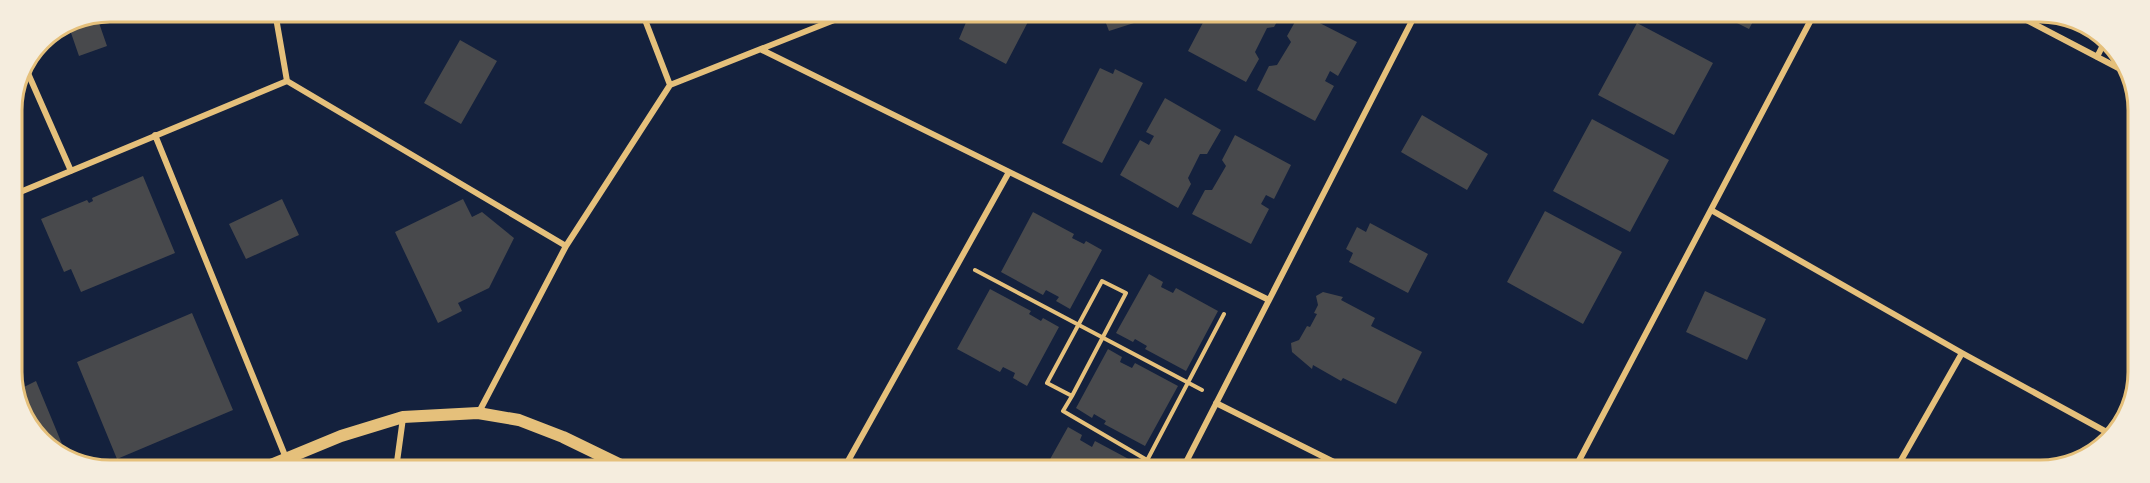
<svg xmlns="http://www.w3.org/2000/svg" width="2150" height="483" viewBox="0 0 2150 483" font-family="Barlow,sans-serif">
<rect width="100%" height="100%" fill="#14213d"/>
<path fill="#48494c" d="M970,13H1024L1030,18L1006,64L959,39Z
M1102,13H1142L1136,15L1134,23L1109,31Z
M1219,13H1282L1274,27L1267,28L1255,52L1259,59L1246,82L1188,51L1207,15L1215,20Z
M1300,13L1357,42L1338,76L1330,71L1325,81L1334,86L1315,121L1257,90L1269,66L1277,65L1291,42L1287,36Z
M1719,14H1757L1749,29Z
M98,20L107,46L79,56L70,30Z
M1637,23L1713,63L1674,135L1598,95Z
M460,40L497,61L461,124L424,103Z
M1100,68L1113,74L1115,69L1143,83L1102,163L1062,143Z
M1165,98L1221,130L1207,154H1200L1188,178L1191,184L1178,208L1120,175L1140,140L1149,145L1154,136L1146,132Z
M1422,115L1488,154L1467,190L1401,152Z
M1592,119L1669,160L1630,232L1553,191Z
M1235,135L1291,165L1274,199L1266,195L1261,204L1269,209L1251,244L1192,214L1205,190H1212L1226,166L1222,160Z
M143,176L175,253L81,292L71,269L64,272L41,219L87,200L89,203L93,201L92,198Z
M282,199L299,235L246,259L229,224Z
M463,199L472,217L482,212L514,238L489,288L458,303L462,311L438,323L395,232Z
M1545,211L1622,252L1583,324L1507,282Z
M1033,212L1074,234L1072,238L1084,244L1086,241L1102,250L1070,309L1056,301L1059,297L1046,290L1043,295L1001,272Z
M1370,223L1428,254L1408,293L1349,262L1353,253L1346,249L1357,227L1366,232Z
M1149,274L1163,282L1161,287L1173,293L1176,288L1218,311L1186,371L1145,349L1147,346L1135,339L1133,342L1116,333Z
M990,289L1031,311L1029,314L1041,321L1043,318L1059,327L1027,386L1013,378L1015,373L1003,367L1000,372L957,349Z
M1705,291L1766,319L1747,360L1686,332Z
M1323,292L1343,297L1341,300L1375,318L1371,326L1422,352L1396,404L1343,378L1341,381L1313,365L1312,369L1292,352L1291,343L1299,340L1307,326L1310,327L1317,314L1314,313L1318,305L1316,296Z
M192,313L233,410L117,459L77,362Z
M1108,349L1122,357L1120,362L1132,368L1135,363L1178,386L1145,446L1104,424L1106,421L1094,414L1092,418L1076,408Z
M36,381L67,456L41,443L14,392Z
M1068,427L1082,435L1080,440L1092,447L1095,441L1138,464L1134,470H1044Z"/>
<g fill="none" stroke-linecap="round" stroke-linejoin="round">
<path stroke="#e5c07b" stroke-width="4" d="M975,270L1202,390
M1072,396L1047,383L1102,281L1126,293L1072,396L1063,411L1147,460
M1142,470L1224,314"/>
<path stroke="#e5c07b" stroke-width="6" d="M275,12L287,81
M642,12L670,85
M1401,13L1413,20
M2015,14L2126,72
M762,50L1269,300
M2097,57L2106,39
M27,71L71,171
M287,81L566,246
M155,135L286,458
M13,195L287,81
M1711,210L1962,353L2112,435
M1216,403L1350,470
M479,412L566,246L670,85L852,13
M396,469L403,418
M843,470L1009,172
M1182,470L1416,13
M1574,470L1814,14
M1895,471L1962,353"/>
<path stroke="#e5c07b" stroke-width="12" d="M261,469L341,436L403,417L478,413L519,420L563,437L631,470"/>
</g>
<path d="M0 0H2150V483H0ZM110 22H2040A88 88 0 0 1 2128 110V372A88 88 0 0 1 2040 460H110A88 88 0 0 1 22 372V110A88 88 0 0 1 110 22Z" fill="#f5edde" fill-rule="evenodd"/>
<path fill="none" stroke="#e5c07b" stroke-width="3" d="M110 22H2040A88 88 0 0 1 2128 110V372A88 88 0 0 1 2040 460H110A88 88 0 0 1 22 372V110A88 88 0 0 1 110 22Z"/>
</svg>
